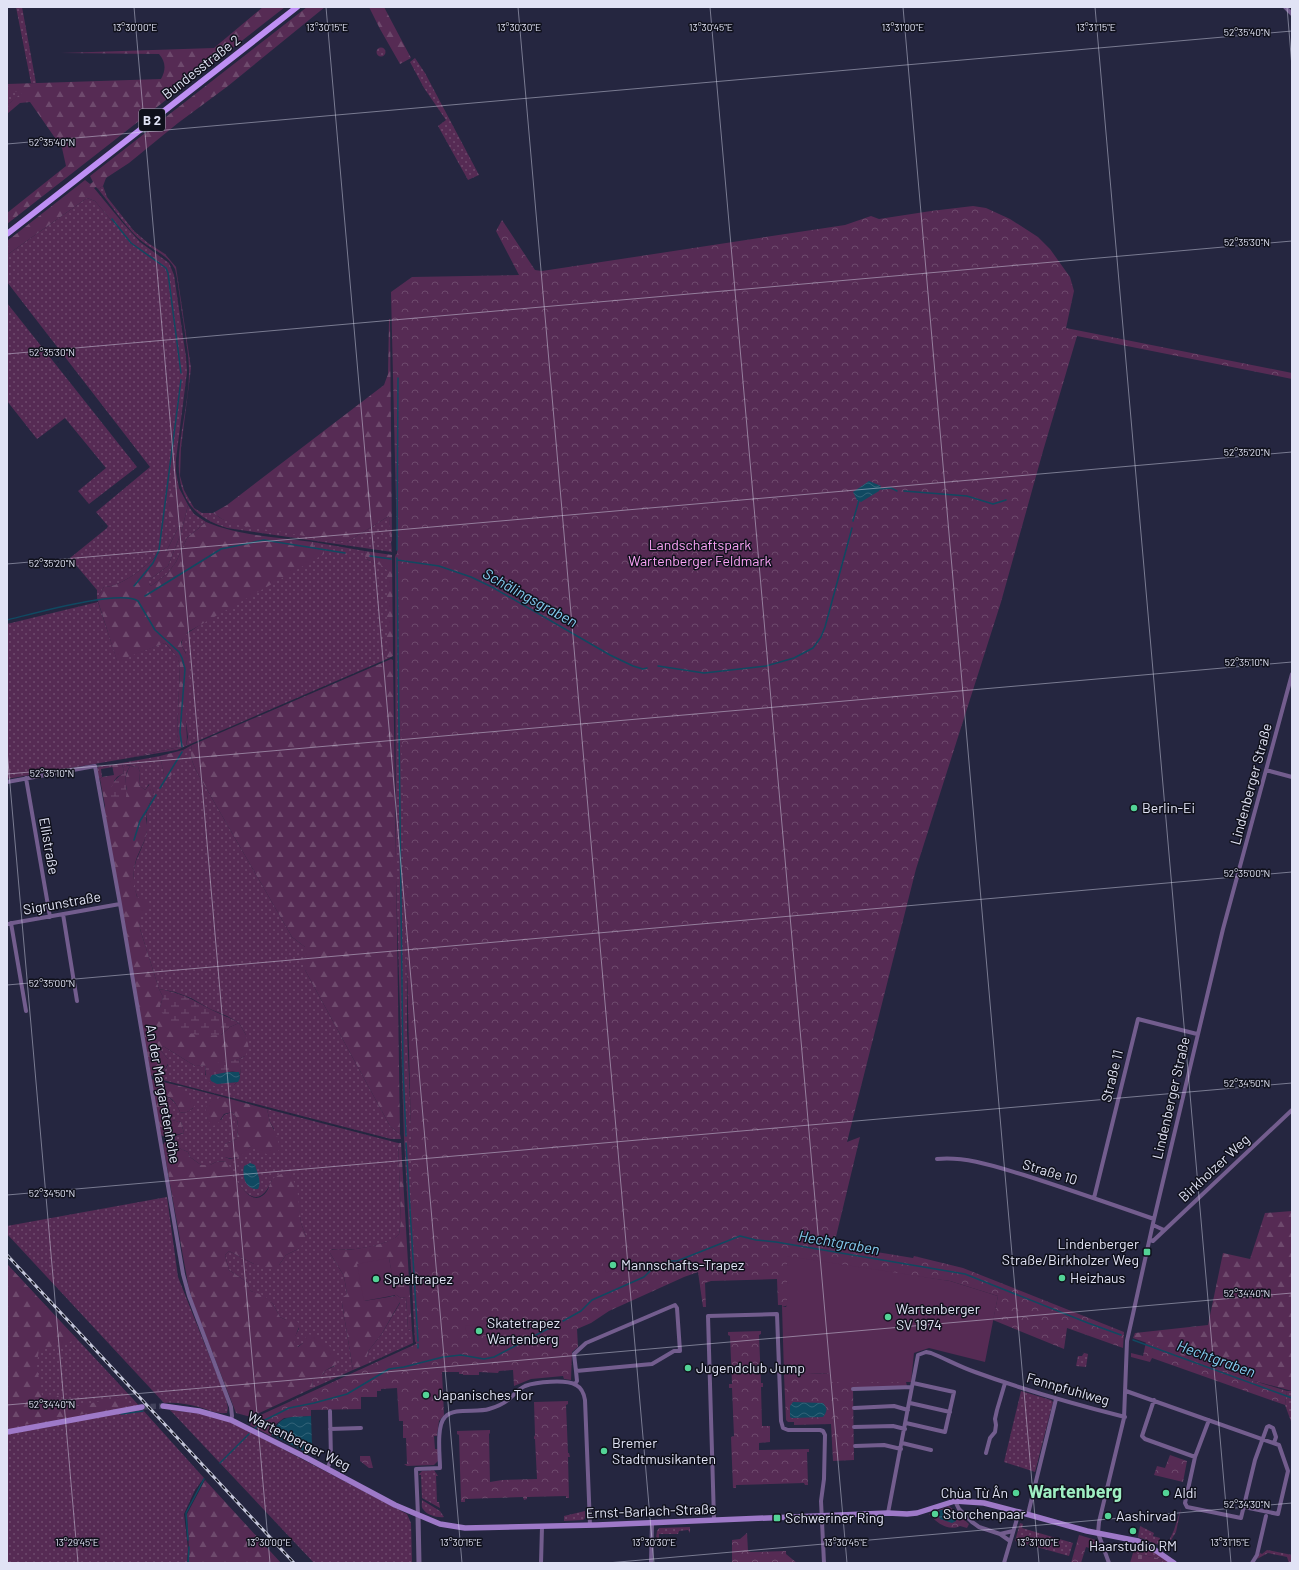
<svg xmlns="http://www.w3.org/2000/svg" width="1299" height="1570" viewBox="0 0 1299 1570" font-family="Barlow,sans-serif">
<defs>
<pattern id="grass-dots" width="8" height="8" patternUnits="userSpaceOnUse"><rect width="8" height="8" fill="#562b54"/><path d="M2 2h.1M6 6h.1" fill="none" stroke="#6e4a6d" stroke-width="1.8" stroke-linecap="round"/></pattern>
<pattern id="forest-firs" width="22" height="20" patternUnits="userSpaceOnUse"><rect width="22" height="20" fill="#562b54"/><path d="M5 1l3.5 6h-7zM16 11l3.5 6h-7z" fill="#6e4a6d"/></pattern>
<pattern id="wetland-marsh" width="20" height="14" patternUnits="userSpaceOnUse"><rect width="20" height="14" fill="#562b54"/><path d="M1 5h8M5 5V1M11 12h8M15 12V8" fill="none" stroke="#6e4a6d"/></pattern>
<pattern id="cemetery-stones" width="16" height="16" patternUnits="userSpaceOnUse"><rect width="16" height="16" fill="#562b54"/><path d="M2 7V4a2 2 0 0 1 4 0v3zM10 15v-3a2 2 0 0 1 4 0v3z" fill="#6e4a6d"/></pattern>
<pattern id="park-crowns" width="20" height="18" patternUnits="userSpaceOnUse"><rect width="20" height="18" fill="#562b54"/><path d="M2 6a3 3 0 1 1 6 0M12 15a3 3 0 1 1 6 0" fill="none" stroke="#6e4a6d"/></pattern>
<pattern id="water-waves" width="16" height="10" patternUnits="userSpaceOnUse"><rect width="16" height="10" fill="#104961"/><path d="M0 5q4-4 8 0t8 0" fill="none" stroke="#326378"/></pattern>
</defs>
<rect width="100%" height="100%" fill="#252640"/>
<path fill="url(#grass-dots)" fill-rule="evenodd" d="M16,7H22L36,83H31Z
M376.5 52a4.5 4.5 0 1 1 9 0a4.5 4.5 0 1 1-9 0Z
M415,58L425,73L479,175L468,180L438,126L446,120L424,88L410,62Z
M7,92H24L7,105Z
M103,186L107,197L134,231L148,243L165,254L176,267L191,368L181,448L180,476L184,490L194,508L202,513H213L222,519L342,542H347L389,516L392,552L227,528C148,504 190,428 189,371C189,354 185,336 183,319C180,303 179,285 175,269C167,253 149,249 137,237C123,223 111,205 98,189Z
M87,198L95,201L116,226H120L122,222L140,242L169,263L174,275L186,357L187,372L176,459V472L179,488L173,489L180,524L166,552H160C148,565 122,587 104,587L97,598V590L70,558L107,528L108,526L96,512L150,467L7,282V255Z
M7,303L137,467L89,504L78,491L106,468L65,418L37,439L7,401Z
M188,505L194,514L206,522L187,538L176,562L167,574L151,586L149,584V580L168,566L181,533Z
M313,542L365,551L364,553L368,560L384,566L387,570V659L186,746L188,737L186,722V653C181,646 180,643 185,635L314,547Z
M396,554L410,555L642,895L411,1133L417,1204L423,1338L415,1342L404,1138L396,879L395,557ZM406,588L411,1127L407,1031Z
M98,602L117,660L165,643L175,654L178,659L180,666L177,734L179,747L129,758L7,779V624Z
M192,745C189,756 193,764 198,774L292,937L305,947V970L390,1126L400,1134L401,1139H391L159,1079L168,1065V1059L161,1051L163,1046L195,1066L206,1065L205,1075L234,1085C242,1078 241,1069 239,1059L245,1056L246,1035L239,1023L227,1016L210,1009L191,998L175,992L159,989L140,929L139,919L142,911L134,887V869L136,861L144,842L147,831V819L146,814L154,792L149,784L145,790L139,785L140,772L138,767L127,765L123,768L122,763L160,756L164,774L184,750H183Z
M112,765L113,767L101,769L102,777L100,779L99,778L97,768L100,766Z
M184,1087L223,1097C207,1104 205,1099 208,1120H221L224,1115L232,1112C240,1118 238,1131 237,1139L225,1144V1157L230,1159L238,1157L249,1148L274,1129L270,1122L267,1109L398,1143L401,1221L399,1234C391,1246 346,1252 332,1249L330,1253L344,1276L347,1294L342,1303L353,1370L313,1388L312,1381L313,1379L323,1374L326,1370L335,1366L303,1343L297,1347L294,1345V1338L299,1329L295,1320H286L280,1317L273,1304L265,1297L251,1291L247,1282L229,1270L225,1255L229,1251L254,1264L279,1265L286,1255L298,1249L306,1236L301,1223L299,1210L272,1180C256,1219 235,1181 226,1161L216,1162L210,1165H201L190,1157L188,1152L179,1148L175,1142V1136L184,1133L181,1122L171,1120L168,1114L163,1095C173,1099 176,1103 180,1112C185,1114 189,1111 193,1108L184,1094Z
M167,1197L178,1277L225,1395L228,1408L227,1413C217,1414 208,1410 199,1407C188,1404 175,1402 164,1403L7,1234V1226Z
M7,1264L133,1399L204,1478L195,1490L184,1514L188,1549L187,1563H7Z
M395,1294L401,1298L406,1297L408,1329L412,1331L413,1343L367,1364V1356L369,1350L381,1335L400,1303L395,1296Z
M1081,1352L1088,1354L1086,1367L1076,1366L1078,1356H1082L1084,1353Z
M1021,1391L1051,1400L1053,1402L1035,1472L1004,1462Z
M1287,1391H1292V1424L1285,1405Z
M170,1410L204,1414L235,1424L407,1514L411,1523L412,1563H314Z
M434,1470L438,1476H436L437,1502H439L440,1508L422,1498L421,1475H419V1474L422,1471Z
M422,1500L440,1511L444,1517C438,1518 426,1515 423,1509C421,1507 422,1503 422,1500Z
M1181,1508L1176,1532L1165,1550L1163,1549L1166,1542L1168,1543L1174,1530Z
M585,1511V1518L583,1520L564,1521V1516Z
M1020,1523L1023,1524L1022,1528L1073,1543L1069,1556L1015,1541Z
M1140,1526L1154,1533L1153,1536L1160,1538L1159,1545L1138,1537Z
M690,1527V1533L688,1530L679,1531L678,1534H659V1538L656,1539L657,1531L659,1528Z
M1136,1544L1139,1546L1141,1544L1171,1563H1161L1162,1559L1133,1553Z
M1267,1550L1292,1555V1563H1289L1287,1557L1268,1553L1257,1559L1260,1553L1262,1554Z"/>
<path fill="url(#forest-firs)" d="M263,7H285L7,224V213L66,166L62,148L30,102L20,103L7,114V105L23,92H7V84L161,79C166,70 166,62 159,54L61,53L214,48Z
M307,7H325L228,86L178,123L129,163L106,178L103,186L98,189L96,187L94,188L122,222L120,226H116L95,201L87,198L7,255V241L85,180L90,184L93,182L90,176Z
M369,7H384L411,58L400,64L380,29Z
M389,319H390L392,542L390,540L389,516L347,542H342L237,525L222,519L213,513L227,505L384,385L388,374Z
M179,488L188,505L181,533L168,566L149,580V584L151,586L167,574L176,562L187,538L206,522C239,536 277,537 313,542L314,547L324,550V554L188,632L181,642C182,650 188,654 189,662C192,677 186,704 186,721C186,730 188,737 186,746L177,750L129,758L179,747L177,734L180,666C178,656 172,650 165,643L117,661L97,598L104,587C122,587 148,565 160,552H166L180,524L170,519C166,508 167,499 173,489Z
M365,551L392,555L393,656L387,659V570C381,562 366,564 364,553Z
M391,659L393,660L400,1134L390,1126L305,970V947L292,937L198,774C193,764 189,756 192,745Z
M183,750L186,752L184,756L168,780L164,774L160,756Z
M122,763L124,773L117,777L114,781L127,790C125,781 125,775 130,766L138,767L140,772L139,785L145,790L150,784L154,792C152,799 148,806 146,813C145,818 148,825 147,831C145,842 139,851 136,860C132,872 134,886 137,897L152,904C141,913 139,915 140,929L159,989L163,997L160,1007L221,1035L230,1027L239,1023L246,1035L249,1049L245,1056L239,1059L214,1065L195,1066L163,1046L161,1051L168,1059L169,1062L159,1079L151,1075L104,813L105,806L100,779L102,777L114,775L112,765Z
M151,1079L184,1087L186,1096L197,1103C193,1108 187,1115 180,1112C176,1103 173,1098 164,1095L168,1114L171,1120L181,1122L184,1133L165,1137L161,1135Z
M223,1097L267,1109L270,1122L277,1136L280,1149L277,1152L268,1155L257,1149L254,1145L249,1148L246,1153C239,1157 233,1160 225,1157L223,1150L225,1144L237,1139C238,1131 240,1118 232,1112L224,1114L217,1125L212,1126C207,1120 201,1106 211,1101C215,1099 219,1099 223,1097Z
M173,1140L179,1148L188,1152L190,1157L201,1165H210L216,1162L227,1161C232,1173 251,1214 267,1191C269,1188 269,1185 271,1182C274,1175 283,1173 289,1173L297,1187L301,1223L306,1236L305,1242L298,1249L286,1255L279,1265L273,1268L254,1264L229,1251L225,1255L229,1270L247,1282L251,1291L265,1296L273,1304L280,1317L286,1320H295L299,1323C299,1333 293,1335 295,1345L298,1347L303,1343L307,1334L313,1335L332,1348L337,1364L326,1370L320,1377L313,1379L312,1381L313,1388L251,1417L236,1413L192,1300L188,1284L163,1145L165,1142Z
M398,1143H401L412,1331L408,1329L406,1297L401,1298L395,1294L389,1258L364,1301L395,1296L400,1302L381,1335L369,1350L367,1356V1364L353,1370L342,1303L343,1297L347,1294L344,1276L330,1253V1250C335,1249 341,1250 346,1250C359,1249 392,1244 399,1234L401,1221Z
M1292,1211V1391L1251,1380L1133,1338L1135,1333L1208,1325L1223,1253L1250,1259L1265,1213Z
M7,1264L78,1341L39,1349L36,1370L38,1373L42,1396L55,1394L73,1407L120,1397L132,1405L7,1428Z
M205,1480L281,1563H189V1549L187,1514Z"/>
<path fill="url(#wetland-marsh)" d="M126,765L130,766C122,778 128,784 126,797L119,802L111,797C110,786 114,779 124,773L123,768Z
M159,989C181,993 190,998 208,1008C219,1014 229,1017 239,1023L230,1027L221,1035L201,1036L183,1032L162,1013L160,1007L163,997Z
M239,1059L241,1067L240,1074C230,1067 221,1076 214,1083L237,1082L234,1085L214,1086C205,1080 205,1075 206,1065Z"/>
<path fill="url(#cemetery-stones)" d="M1133,1553L1162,1559L1161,1563H1130Z"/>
<path fill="url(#park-crowns)" d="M973,206L986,208L1010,219L1038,237L1050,249L1070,277L1074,291L1066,328L1292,373V379L1077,336L1043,451L1001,602L916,869L847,1142L860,1137L834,1245L913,1258L914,1256L963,1268L1124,1332L1123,1348L1067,1328L1064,1349L993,1320L998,1296L950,1281L898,1274L782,1307V1305H778L777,1279L711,1281L705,1283L706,1307H703L698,1272L684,1277L609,1311L591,1323L577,1329L578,1347L572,1352L571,1380L564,1379L563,1376L531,1379L514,1386L513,1370L499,1371L498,1373L479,1372V1375H463V1374H459V1372H442L444,1415L439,1421L437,1436H434L435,1449H438V1461L434,1465L407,1466L404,1464H407L406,1438H403V1421H399L397,1388L381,1389V1391H377V1397H361V1409L311,1410V1416L284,1418L276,1424L271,1436L250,1425L254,1418L416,1344L391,292L412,277L519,275L496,231L502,220L535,270L542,271L845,225L871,216L879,219L931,211Z
M761,1331V1334L759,1335L761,1383H763V1387H761L762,1426H770V1442L759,1443V1450L809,1449V1452H807L808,1485H805L804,1483L736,1485V1488H733L731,1437L734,1436L732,1388H729V1384H732L730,1336L728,1335V1332Z
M1146,1342L1251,1380L1287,1391L1285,1405L1152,1358L1150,1362L1131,1357V1353L1143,1356Z
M832,1373L833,1382H906L907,1386L853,1388L854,1460L833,1461L831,1424L794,1425V1422H788L786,1420L784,1375Z
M568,1401V1404L566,1405L568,1453H569L570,1457H568L569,1498H566V1496L527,1497V1499L524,1500L523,1497L465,1499V1502H461L459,1435L457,1434V1431L490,1430V1433L489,1434L490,1482L502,1480L537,1479L535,1439H534V1437L535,1435L534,1402Z
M1170,1455L1187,1461L1183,1482L1154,1475L1157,1466L1165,1468Z
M360,1456H370L373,1468H369L360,1461Z
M949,1506L969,1524L967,1528L960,1526C948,1532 936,1522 929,1514Z
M747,1533L748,1551L751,1552L786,1551V1554L797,1563H732V1540L740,1539Z
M1079,1535L1096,1540L1093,1549L1086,1547L1081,1563H1071Z"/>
<path fill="#562b54" d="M787,1256L950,1281L998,1296L985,1362L929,1348L914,1353L911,1382H832L831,1373L784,1375L782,1307H786L787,1305Z
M620,1257L623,1267L606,1273L603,1263Z
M389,1258L396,1295L364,1301L357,1264Z
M487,1323L494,1327L489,1334L468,1339L465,1326Z"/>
<path fill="url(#water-waves)" d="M869,481L881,486L879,491L861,502L857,500L853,492Z
M228,1072H239L240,1078L238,1082L217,1084L211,1081L210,1078L212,1075Z
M250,1163L255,1165C257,1173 262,1181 258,1189C245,1190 242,1176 244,1166Z
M793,1402L823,1403C828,1408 827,1412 823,1417L792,1418L790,1417V1406Z
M311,1416L312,1446L308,1453L272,1435C281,1413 290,1418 311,1416Z
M941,1510C949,1509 957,1512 956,1521L952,1523L940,1519L938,1514L939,1511Z"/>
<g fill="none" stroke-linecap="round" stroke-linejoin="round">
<path stroke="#104961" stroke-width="1.5" d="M112,219L131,243L166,268L168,273L181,373
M879,489L891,488L897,491
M904,491L967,496L993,504L1006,500
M853,521L859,500
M397,550L398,378
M370,556L391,559
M397,558L403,1071L406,1136
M397,560L439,566L471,577L492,587L610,655L633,666L643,669L647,668
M134,586L153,563L159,550L181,380
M145,596L221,549L264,540L345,553
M7,620C32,614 119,589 138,601L155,630L179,652L182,658L185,669L180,732L182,747
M658,666L704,673L766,666L794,658L813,648L821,637L825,627L852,528
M160,788L182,752
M134,840L140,821L156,795
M406,1143L418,1341
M563,1321L581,1311L592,1300L644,1277L652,1269L671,1261H677L740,1236L756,1240L776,1242L965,1274L1088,1323L1121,1335
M1133,1340L1292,1398
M418,1344V1348
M121,1414L143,1411
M255,1428L263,1421L289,1408L314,1403L347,1394L389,1369L404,1367L443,1357L461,1355L484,1359L494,1357L559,1323
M220,1463L249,1434
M188,1540L186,1513L204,1479
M188,1563L189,1547"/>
<path stroke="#41425b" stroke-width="5.5" stroke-dasharray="5.5 3" stroke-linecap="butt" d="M142,1407L163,1406"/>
<path stroke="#735d8e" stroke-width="4" d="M1285,7L1292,14
M1266,770L1292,777
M26,778L50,917
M7,782L95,766L120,904L183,1274L189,1296L231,1407L232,1416L231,1420
M63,914L77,1001
M11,923L26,1011
M7,924L120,904
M937,1159C966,1156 997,1167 1024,1175C1068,1189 1111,1204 1154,1219
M1094,1198L1138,1019L1197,1034
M1153,1225L1164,1230
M1150,1240L1153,1241L1292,1110
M575,1384L577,1381L576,1371L652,1364L674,1351H680L677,1308L675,1305L586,1343L574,1354L576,1371
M853,1389L912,1387
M1126,1391L1279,1445L1288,1471L1278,1514L1244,1507
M1154,1400L1142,1436L1145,1439L1195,1457
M910,1403L950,1412
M854,1408L894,1406L908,1410
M1209,1420L1195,1457L1185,1503L1187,1507L1241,1518L1255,1460L1267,1427L1269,1426L1273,1428L1276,1437L1274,1443
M906,1423L945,1432L954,1392L913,1383
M854,1427L893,1426L905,1429
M330,1429L361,1428
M902,1443L931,1450
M855,1446L884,1445L901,1449
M986,1453L990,1438L995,1432L996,1425L995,1419L997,1410L1005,1383
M327,1469L331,1460L330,1411
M955,1501L959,1509L972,1522L979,1527L1000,1534L1010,1541
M888,1513L918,1355L926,1352L931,1353C946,1359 960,1367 975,1372C1024,1390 1074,1404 1125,1417
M1028,1514L1056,1399
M418,1515L416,1469L440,1468C440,1456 436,1426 445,1417C454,1407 477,1413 489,1409C496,1407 503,1404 508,1400C514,1395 518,1389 525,1386C536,1382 566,1379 576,1385C582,1388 584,1394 585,1400L590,1525
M714,1520L708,1316L777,1314L781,1421L783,1428L788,1430H820L823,1431L825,1435L824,1479L821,1501L824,1563
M1000,1534L1013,1531
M541,1563L542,1527
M651,1563L652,1523
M1004,1563L1019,1512
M1109,1563L1098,1533L1099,1522L1124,1418L1127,1341L1154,1219L1223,929L1292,674
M1252,1563L1257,1555L1266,1516"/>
<path stroke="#735d8e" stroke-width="5" d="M418,1515L419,1563"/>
<path stroke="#9e79c8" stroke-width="5.5" d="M163,1406L199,1411L231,1420L305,1457L395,1505L440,1524L465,1528L597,1525L888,1513L907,1514L917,1513L955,1501L984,1503L1019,1512L1087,1531L1138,1541L1155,1550L1174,1563
M7,1432L142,1407"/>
<path stroke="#be8ff4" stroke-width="6" d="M7,234L297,7"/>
<defs>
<path id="rail" d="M7,1255L294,1563"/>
</defs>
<use href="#rail" stroke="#c3c5d8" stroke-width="3"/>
<use href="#rail" stroke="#10111c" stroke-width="1.5" stroke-dasharray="4.5" stroke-linecap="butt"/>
</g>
<path fill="none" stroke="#e1e3f5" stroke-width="1" stroke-opacity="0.45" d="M134,7L270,1563M326,7L462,1563M518,7L654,1563M710,7L847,1563M903,7L1039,1563M1095,7L1231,1563M1287,7L1292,67M7,144L1292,31M7,354L1292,241M7,564L1292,452M7,750L78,1563M7,774L1292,662M7,985L1292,872M7,1195L1292,1083M7,1405L1292,1293M607,1563L1292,1503"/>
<g fill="#53d396" stroke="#10111c" stroke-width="1.5">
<circle cx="1134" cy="808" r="4"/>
<rect x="1143" y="1248" width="8" height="8" rx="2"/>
<circle cx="613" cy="1265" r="4"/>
<circle cx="1062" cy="1278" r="4"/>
<circle cx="376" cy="1279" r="4"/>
<circle cx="888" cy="1317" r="4"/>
<circle cx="479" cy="1331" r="4"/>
<circle cx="688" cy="1368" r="4"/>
<circle cx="426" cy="1395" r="4"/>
<circle cx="604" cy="1451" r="4"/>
<circle cx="1016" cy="1493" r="4"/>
<circle cx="1166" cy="1493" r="4"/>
<circle cx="935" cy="1514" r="4"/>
<circle cx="1108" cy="1516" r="4"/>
<rect x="773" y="1514" width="8" height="8" rx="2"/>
<circle cx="1133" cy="1531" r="4"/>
</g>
<g text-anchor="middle" stroke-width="3" stroke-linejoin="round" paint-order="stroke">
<rect fill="#10111c" stroke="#a2a4b4" stroke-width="1" x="139" y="109" width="26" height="22" rx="3"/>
<g font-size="13" font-weight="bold" fill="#e1e3f5">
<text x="152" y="125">B 2</text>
</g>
<g font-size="14" fill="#e1e3f5" stroke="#10111c">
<text transform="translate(201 67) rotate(-38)" y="5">Bundesstraße 2</text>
<text transform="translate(1251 784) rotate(-75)" y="5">Lindenberger Straße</text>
<text transform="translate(49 846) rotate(80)" y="5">Ellistraße</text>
<text transform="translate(62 903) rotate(-10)" y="5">Sigrunstraße</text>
<text transform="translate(1112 1076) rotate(-76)" y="5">Straße 11</text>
<text transform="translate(163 1094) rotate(80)" y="5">An der Margaretenhöhe</text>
<text transform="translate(1171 1098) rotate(-77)" y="5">Lindenberger Straße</text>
<text transform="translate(1214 1168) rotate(-43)" y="5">Birkholzer Weg</text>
<text transform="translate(1050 1172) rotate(17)" y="5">Straße 10</text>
<text transform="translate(1068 1389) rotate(16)" y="5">Fennpfuhlweg</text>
<text transform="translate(299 1441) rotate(27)" y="5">Wartenberger Weg</text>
<text transform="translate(651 1511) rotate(-2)" y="5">Ernst-Barlach-Straße</text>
</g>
<g font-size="14" fill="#fba3f6" stroke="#10111c">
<text x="700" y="550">Landschaftspark<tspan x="700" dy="16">Wartenberger Feldmark</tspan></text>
</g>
<g font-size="14" fill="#e1e3f5" stroke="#10111c" text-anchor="start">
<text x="1142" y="813">Berlin-Ei</text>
<text x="1139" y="1249" text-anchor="end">Lindenberger<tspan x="1139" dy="16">Straße/Birkholzer Weg</tspan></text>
<text x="621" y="1270">Mannschafts-Trapez</text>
<text x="1070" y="1283">Heizhaus</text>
<text x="384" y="1284">Spieltrapez</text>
<text x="896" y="1314">Wartenberger<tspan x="896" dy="16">SV 1974</tspan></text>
<text x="487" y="1328">Skatetrapez<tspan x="487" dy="16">Wartenberg</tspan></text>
<text x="696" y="1373">Jugendclub Jump</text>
<text x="434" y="1400">Japanisches Tor</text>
<text x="612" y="1448">Bremer<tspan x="612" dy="16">Stadtmusikanten</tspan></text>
<text x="1008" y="1498" text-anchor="end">Chùa Từ Ân</text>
<text x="1174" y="1498">Aldi</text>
<text x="943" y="1519">Storchenpaar</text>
<text x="1116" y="1521">Aashirvad</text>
<text x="785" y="1523">Schweriner Ring</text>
<text x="1133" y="1551" text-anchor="middle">Haarstudio RM</text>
</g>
<g font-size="15" font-style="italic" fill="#85ccf1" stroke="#10111c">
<text transform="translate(530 598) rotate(29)" y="5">Schälingsgraben</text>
<text transform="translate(839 1243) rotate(10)" y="5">Hechtgraben</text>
<text transform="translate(1216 1359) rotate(20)" y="5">Hechtgraben</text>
</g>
<g font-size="18" font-weight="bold" fill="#9eeec2" stroke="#10111c">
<text x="1075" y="1498">Wartenberg</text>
</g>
</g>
<g font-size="10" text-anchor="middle" fill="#e1e3f5" stroke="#10111c" stroke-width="3" stroke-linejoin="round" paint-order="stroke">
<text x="135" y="31">13°30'00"E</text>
<text x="327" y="31">13°30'15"E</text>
<text x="519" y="31">13°30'30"E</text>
<text x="711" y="31">13°30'45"E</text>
<text x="903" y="31">13°31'00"E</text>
<text x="1096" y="31">13°31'15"E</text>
<text x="1247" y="36">52°35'40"N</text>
<text x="52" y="146">52°35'40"N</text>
<text x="1247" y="246">52°35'30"N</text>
<text x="52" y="356">52°35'30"N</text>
<text x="1247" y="456">52°35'20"N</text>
<text x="52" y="567">52°35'20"N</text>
<text x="1247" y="666">52°35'10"N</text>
<text x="52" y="777">52°35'10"N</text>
<text x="1247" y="877">52°35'00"N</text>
<text x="52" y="987">52°35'00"N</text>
<text x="1247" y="1087">52°34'50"N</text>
<text x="52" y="1197">52°34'50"N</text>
<text x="1247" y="1297">52°34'40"N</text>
<text x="52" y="1408">52°34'40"N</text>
<text x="1247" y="1508">52°34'30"N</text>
<text x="77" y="1546">13°29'45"E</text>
<text x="269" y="1546">13°30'00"E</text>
<text x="461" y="1546">13°30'15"E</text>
<text x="654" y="1546">13°30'30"E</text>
<text x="846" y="1546">13°30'45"E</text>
<text x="1038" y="1546">13°31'00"E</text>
<text x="1230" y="1546">13°31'15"E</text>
</g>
<rect width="1299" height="1570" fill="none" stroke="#e1e3f5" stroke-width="16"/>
</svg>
